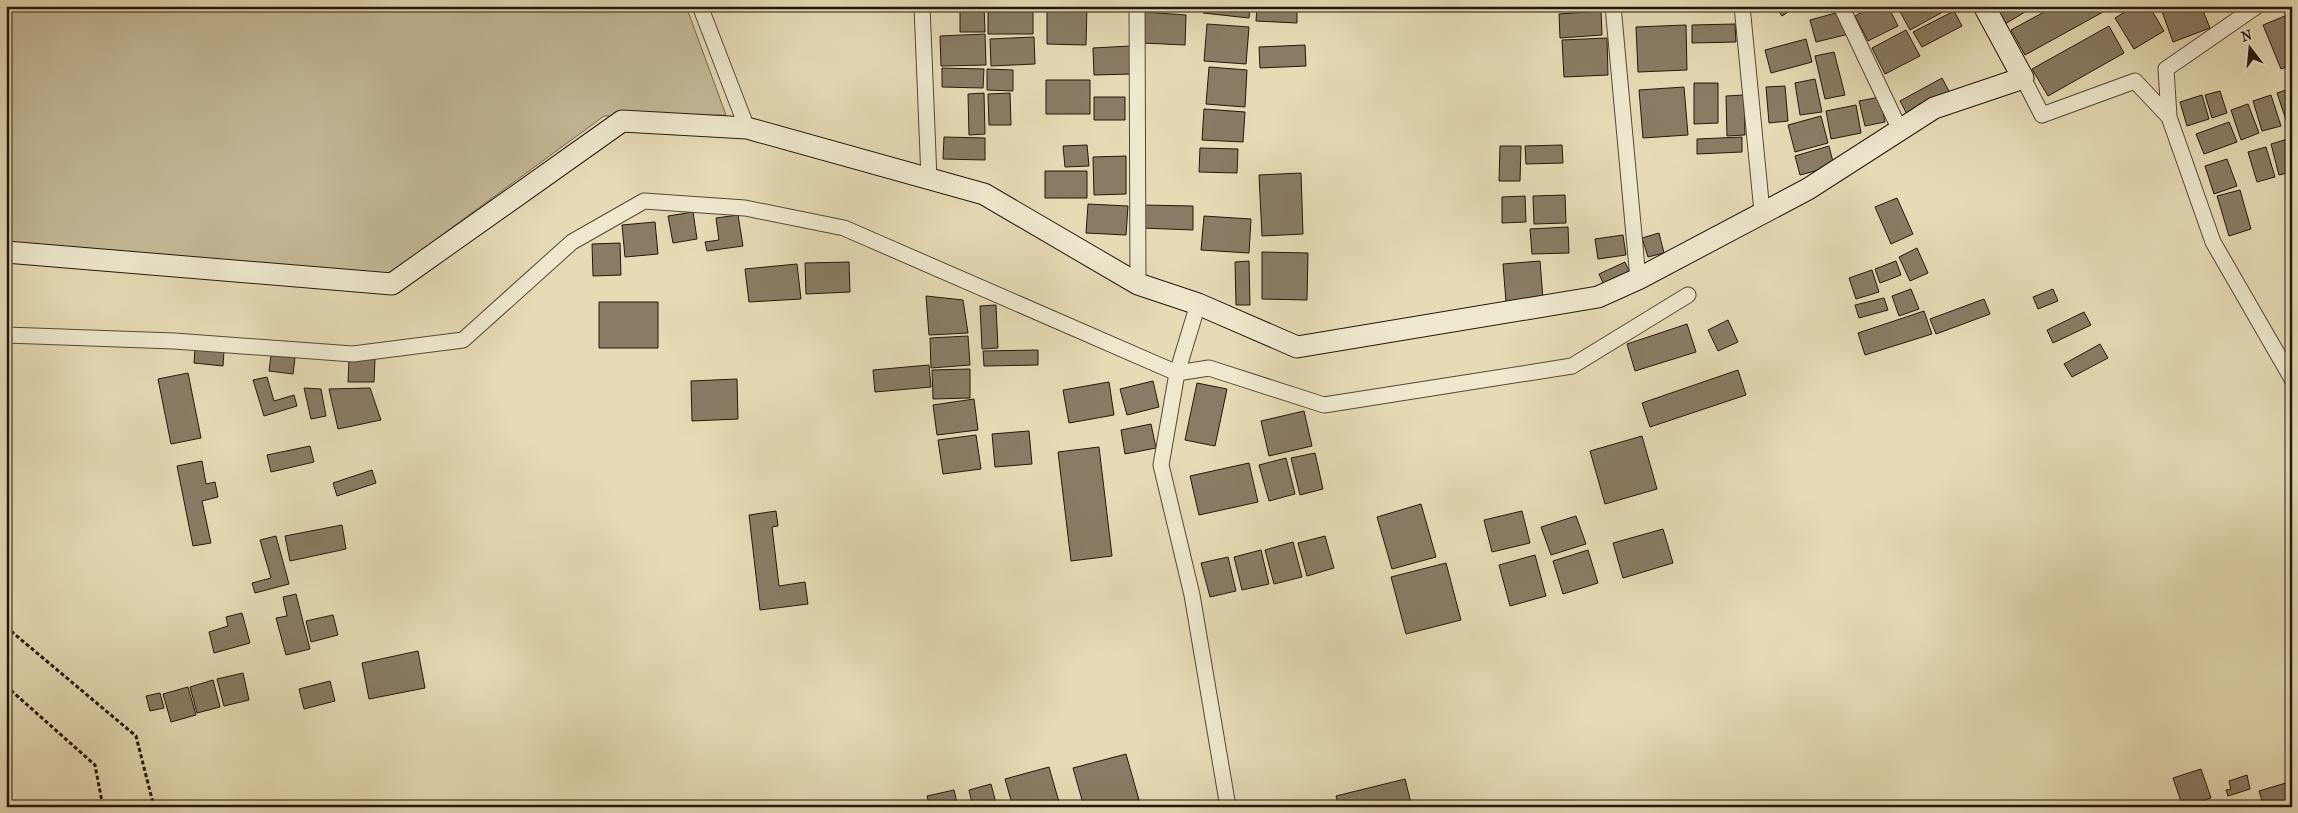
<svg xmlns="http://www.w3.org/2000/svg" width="2298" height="813" viewBox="0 0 2298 813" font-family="'IM FELL French Canon',serif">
<rect width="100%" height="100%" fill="#e5dbb5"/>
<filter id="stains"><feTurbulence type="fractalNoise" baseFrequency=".004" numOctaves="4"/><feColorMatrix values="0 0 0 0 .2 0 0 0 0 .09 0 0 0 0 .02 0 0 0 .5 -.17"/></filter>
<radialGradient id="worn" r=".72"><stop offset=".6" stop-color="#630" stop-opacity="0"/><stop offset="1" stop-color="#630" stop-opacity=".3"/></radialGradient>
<path fill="#c4ba99" stroke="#746854" d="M6,6H686L726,115L604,116L383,278L6,249Z"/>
<path fill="#897c65" stroke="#25160e" d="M960,6H984L985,32H960Z
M1047,6L1087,7L1086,45L1047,44Z
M1164,6H1199L1198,12Z
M1204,6H1250L1249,18L1203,13Z
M1257,6H1297V23L1256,21Z
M1775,6H1797L1782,16Z
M1873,6H1888L1898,26L1868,41L1855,16Z
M1897,6H1918L1921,13L1935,6H1949L1950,8L1910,30Z
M1995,6H2035L2005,24Z
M2055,6H2100L2103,12L2025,55L2011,30Z
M2135,6H2149L2164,31L2134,49L2115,18Z
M2160,6H2201L2210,28L2173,42Z
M1601,11L1602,35L1560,38L1559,14Z
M1843,11L1849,34L1816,42L1810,20Z
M1954,11L1962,26L1922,47L1913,32Z
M988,12H1033V34H988Z
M1144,12L1186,15L1185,45L1142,43Z
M2292,13V65L2281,69L2263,25Z
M1207,24L1249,27L1246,64L1204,61Z
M1735,24L1736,42L1692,43V25Z
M1686,25L1687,70L1638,72L1636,27Z
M2109,26L2124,53L2048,96L2032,69Z
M1906,30L1920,56L1885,74L1872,48Z
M985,34L986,65L941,66L940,36Z
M1034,37L1035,64L991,66L990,39Z
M1607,38L1608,75L1564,77L1562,40Z
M1806,39L1812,62L1771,73L1765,50Z
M1305,45L1306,66L1260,68L1259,47Z
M1130,46L1132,74L1094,75L1093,48Z
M1834,52L1845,95L1825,99L1815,56Z
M1209,67L1247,70L1245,107L1206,104Z
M942,68L984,69L983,88L942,87Z
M987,69L1013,70V91L987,90Z
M1942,78L1951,95L1909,118L1900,101Z
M1815,79L1822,112L1800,115L1795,83Z
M1046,80H1090V114H1046Z
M1694,83H1718V123L1694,124Z
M1785,86L1788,121L1769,123L1766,87Z
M1684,87L1688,135L1643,138L1639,90Z
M2292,88V121L2287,123L2277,93Z
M2220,91L2227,113L2212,118L2205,95Z
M984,93L985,134L969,135L968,94Z
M1010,93L1011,125H989L988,94Z
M1744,95L1745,135L1727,136L1726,96Z
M2202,95L2209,119L2187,126L2180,102Z
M2271,95L2281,126L2262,131L2253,101Z
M1094,97H1125V120H1094Z
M1880,97L1885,122L1865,126L1859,101Z
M2248,104L2259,133L2241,140L2231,110Z
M1856,105L1861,133L1831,139L1826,111Z
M1204,109L1245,112L1243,142L1202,140Z
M1821,116L1828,143L1795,152L1788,125Z
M2229,122L2237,142L2204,154L2196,134Z
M944,137L985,138V160L943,159Z
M1742,137V152L1697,154V139Z
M2291,138L2292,172L2279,175L2271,144Z
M1087,145L1089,166L1065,167L1063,146Z
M1562,145L1563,163L1526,164L1525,146Z
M1500,146H1521L1520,181H1499Z
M1829,146L1834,166L1800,175L1795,156Z
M2266,147L2275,177L2257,182L2248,152Z
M1200,148L1238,149L1237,173L1199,172Z
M1126,156V194L1094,195L1093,157Z
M2227,159L2237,186L2214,194L2205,166Z
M1045,171H1087V198H1045Z
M1301,173L1303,234L1262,236L1259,175Z
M2240,190L2251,229L2229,236L2217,196Z
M1565,195L1566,223L1534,224L1533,196Z
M1525,196L1526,222L1502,223V197Z
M1897,198L1913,234L1891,244L1875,207Z
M1088,204L1128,206L1126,235L1086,233Z
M1142,205L1193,206V230L1141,228Z
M693,212L697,239L673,243L668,216Z
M738,215L743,246L707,251L705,242L719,240L716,218Z
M1204,216L1251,219L1249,253L1201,250Z
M655,222L658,254L625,257L622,225Z
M1568,227L1569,253L1532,254L1530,229Z
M1659,233L1664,253L1648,257L1642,238Z
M1623,235L1626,255L1598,259L1595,239Z
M620,243L621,275L593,276L592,244Z
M1917,248L1928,273L1910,281L1899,257Z
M1262,252L1308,253L1307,300L1262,299Z
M1249,261L1250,305H1236L1235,262Z
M1540,261L1543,299L1506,302L1503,264Z
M1896,261L1901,275L1880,283L1875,269Z
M849,262L850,292L806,294L805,263Z
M1625,262L1630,273L1604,285L1599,274Z
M797,264L801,299L749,302L745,269Z
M1872,270L1879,292L1856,299L1849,278Z
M1911,289L1919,309L1899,316L1892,296Z
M2053,289L2058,301L2038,309L2033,297Z
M926,296L963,300L968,333L929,335Z
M1884,298L1888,310L1859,318L1855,305Z
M1984,299L1990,314L1936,334L1930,319Z
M599,302H658V348H599Z
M996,305L998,348L982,349L980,306Z
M1924,311L1932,334L1865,355L1858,333Z
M2084,312L2091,325L2053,343L2047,330Z
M1728,320L1738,342L1718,351L1708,330Z
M1687,324L1696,352L1635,371L1627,344Z
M968,336L970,365L931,368L930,338Z
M2100,344L2108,358L2072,377L2064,364Z
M195,348L224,351L223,366L194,363Z
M1038,350V365L984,366L983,351Z
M271,355L295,358L293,374L269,371Z
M349,359H375L374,382H348Z
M929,365L931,387L875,392L873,370Z
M970,369V398L933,399L932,370Z
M1738,370L1746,395L1650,427L1642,403Z
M188,373L201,438L171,444L158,379Z
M267,377L274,401L294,395L297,406L264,416L253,380Z
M737,379L738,419L692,421L691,381Z
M1153,381L1159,407L1127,415L1120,389Z
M1109,382L1114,415L1069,423L1063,390Z
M1197,383L1227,389L1215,446L1185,440Z
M304,388L321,389L326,416L311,419Z
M370,388L381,420L338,429L329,389Z
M974,399L978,430L937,435L933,405Z
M1304,411L1312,446L1269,456L1261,421Z
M1151,424L1156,448L1125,454L1121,430Z
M1029,431L1032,464L995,467L992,434Z
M976,435L981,469L943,474L938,440Z
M1642,436L1657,489L1605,504L1590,451Z
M310,446L314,462L271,472L267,455Z
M1099,447L1112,556L1071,561L1058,452Z
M1315,453L1323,489L1300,495L1291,458Z
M1286,458L1295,494L1269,501L1259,465Z
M202,461L206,484L215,482L218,497L202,501L211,543L193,546L177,466Z
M1249,463L1258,502L1199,515L1190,476Z
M372,470L376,483L337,496L333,483Z
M1421,504L1436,557L1392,569L1377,517Z
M776,511L778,526L772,527L779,586L805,582L808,604L760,610L749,515Z
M1522,511L1530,543L1492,552L1484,520Z
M1576,516L1586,544L1551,555L1541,527Z
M342,525L346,549L290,561L285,536Z
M1663,529L1673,563L1623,578L1613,543Z
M276,536L289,584L255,593L252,583L271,578L260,540Z
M1325,536L1334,568L1307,576L1298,543Z
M1293,542L1302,577L1274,584L1265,550Z
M1261,550L1269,584L1242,590L1234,557Z
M1588,550L1598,583L1563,594L1553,561Z
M1535,555L1546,596L1510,606L1499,565Z
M1228,557L1236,591L1210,597L1201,563Z
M1446,563L1461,620L1406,634L1391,577Z
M296,594L310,649L286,655L276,618L287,616L283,597Z
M242,613L250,643L214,653L209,632L228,626L226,617Z
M333,615L338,635L311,642L306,621Z
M418,651L425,688L369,699L362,663Z
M243,673L249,700L224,706L217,679Z
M213,680L220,707L197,713L190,687Z
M330,681L335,701L304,709L299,689Z
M188,687L196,715L171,722L163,694Z
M160,693L164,708L150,711L146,696Z
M1126,754L1141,807H1084L1073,768Z
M1049,767L1059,802L1042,807H1013L1005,779Z
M2201,769L2211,798L2183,807L2173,778Z
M2247,775L2250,789L2228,796L2226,790L2231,789L2229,781Z
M1405,779L1412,807H1339L1336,796Z
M2289,782L2292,807H2264L2259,791Z
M991,784L997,807H964V805L972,803L969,790Z
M954,790L958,807H930L927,796Z"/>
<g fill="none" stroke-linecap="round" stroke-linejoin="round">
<defs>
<path id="street" d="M700,6L747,128
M922,6L929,179
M1137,6L1138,284
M1613,6L1638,279
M1742,6L1762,212
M1841,6L1900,130
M2023,78L2042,115L2135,81L2169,117L2213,242L2292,379
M2169,117L2166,69L2257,6
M1198,304L1177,373L1161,465L1192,595L1228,807
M6,335L174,341L353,354L463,340L572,242L644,201L745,208L844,228L1177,373L1209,368L1324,405L1572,366L1688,295"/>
<path id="secondary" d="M6,252L392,284L622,121L747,128L984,194L1138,284L1198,304L1297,347L1598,297L1638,279L1808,189L1934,108L2023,78L1984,6"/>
</defs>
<use href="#street" stroke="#554738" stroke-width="17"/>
<use href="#secondary" stroke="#25160e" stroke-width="23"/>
<path stroke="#25160e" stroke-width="3" stroke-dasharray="4 2.5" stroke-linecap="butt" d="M6,627L136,736L154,807
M6,686L95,765L103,807"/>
<use href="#street" stroke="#eee8cf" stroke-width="15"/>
<use href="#secondary" stroke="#eee8cf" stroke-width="21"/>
</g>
<rect width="2298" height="813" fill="none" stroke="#e5dbb5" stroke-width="25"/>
<rect x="8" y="8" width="2283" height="798" fill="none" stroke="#25160e" stroke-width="2.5"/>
<rect x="12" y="12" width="2273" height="788" fill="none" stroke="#25160e"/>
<g transform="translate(2250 48) rotate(344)" stroke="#eee8cf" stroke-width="4" paint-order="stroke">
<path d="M0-4L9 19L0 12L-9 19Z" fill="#25160e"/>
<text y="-8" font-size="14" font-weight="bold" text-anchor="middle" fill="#25160e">N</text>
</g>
<rect width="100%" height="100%" filter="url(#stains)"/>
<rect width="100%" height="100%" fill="url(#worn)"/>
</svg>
